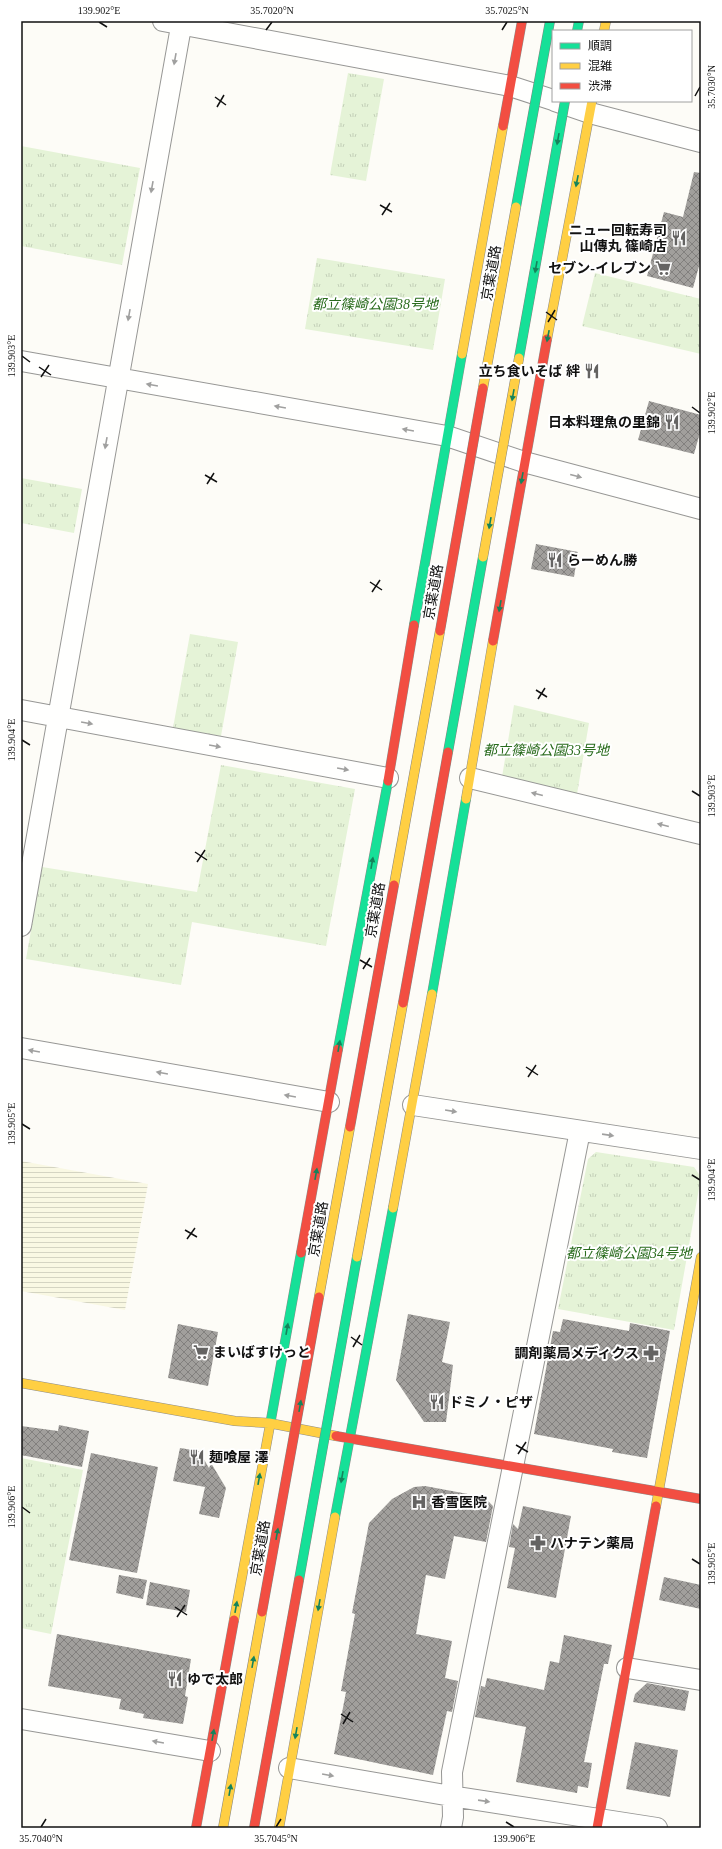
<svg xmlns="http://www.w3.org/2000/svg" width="722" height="1849" viewBox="0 0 722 1849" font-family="'Times New Roman','Noto Sans JP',serif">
<defs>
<pattern id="farmland-rules" width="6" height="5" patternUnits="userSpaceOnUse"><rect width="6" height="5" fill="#f9f8e3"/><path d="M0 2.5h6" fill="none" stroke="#d4d4c2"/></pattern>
<pattern id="grass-tufts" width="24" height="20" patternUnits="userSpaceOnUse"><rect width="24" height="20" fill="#e5f3d7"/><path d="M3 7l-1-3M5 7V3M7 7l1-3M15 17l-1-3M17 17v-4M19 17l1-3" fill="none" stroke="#c3cfb8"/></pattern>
<pattern id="building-cross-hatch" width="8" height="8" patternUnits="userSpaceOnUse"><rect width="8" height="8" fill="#a19f9c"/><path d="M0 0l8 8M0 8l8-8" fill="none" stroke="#82807e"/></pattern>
</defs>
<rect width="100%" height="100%" fill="#fdfcf7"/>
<path fill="url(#farmland-rules)" d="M21,1161L148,1184L125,1310L21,1291Z"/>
<path fill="url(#grass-tufts)" d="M348,73L384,79L366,181L330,175Z
M21,146L140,168L122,265L21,246Z
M317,258L445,279L433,350L305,329Z
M595,273L701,299V354L582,326Z
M21,478L82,489L74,533L21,523Z
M190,634L238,642L221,736L173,728Z
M514,705L589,723L577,794L502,777Z
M221,765L355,789L326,946L192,922L181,985L26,959L42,867L197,892Z
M596,1152L694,1167L701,1177L674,1330L558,1309L588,1159Z
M21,1458L83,1470L51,1634L21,1628Z"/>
<path fill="url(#building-cross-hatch)" d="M694,172L701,173V259L693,288L647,276L664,212L683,217Z
M649,401L701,415V429L694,454L638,440Z
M536,544L578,552L574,577L531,569Z
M408,1314L450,1322L442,1362L453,1365L446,1422H424L396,1380Z
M563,1319L629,1331L630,1323L670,1331L647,1458L612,1452L613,1449L534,1434L553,1331L560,1332Z
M178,1324L218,1332L208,1386L168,1378Z
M59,1425L89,1431L82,1467L21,1455V1426L58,1431Z
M180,1448L199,1451L209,1468L211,1463L226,1488L219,1518L199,1514L205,1487L173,1481Z
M91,1453L158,1467L137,1573L69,1560Z
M425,1486L484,1497L493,1506L486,1542L454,1536L445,1579L426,1575L416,1634L452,1641L445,1678L458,1681L452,1712L447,1711L433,1775L334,1754L346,1692L341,1691L355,1614L352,1613L369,1523L392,1499L414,1487Z
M523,1506L571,1516L556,1598L507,1588L515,1548L509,1547L513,1524L518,1529Z
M119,1575L147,1580L143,1599L116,1593Z
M664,1577L701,1585V1609L659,1600Z
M150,1582L190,1590L186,1612L146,1605Z
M57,1634L191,1659L185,1696L188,1697L183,1724L143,1718L144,1714L119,1709L121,1699L48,1686Z
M564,1635L612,1645L608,1664H604L584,1762L592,1763L588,1788L578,1786L577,1793L516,1782L526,1727L475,1717L481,1686L485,1687L487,1678L544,1690L550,1661L559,1663Z
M647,1683L689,1691L685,1711L633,1702L635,1694Z
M635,1742L678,1750L670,1797L626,1789Z"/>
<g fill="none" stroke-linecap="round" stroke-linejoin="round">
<defs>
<path id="street" d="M163,21L510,86L553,100
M555,101L590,113L701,142
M21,361L447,436L524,462L701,509
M21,710L388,778
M470,778L701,834
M21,926L182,21
M21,1048L329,1102
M413,1105L701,1149
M627,1668L701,1680
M21,1719L210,1751
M289,1768L451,1796L657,1828
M451,1828L453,1817L452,1772L580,1131"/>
<path id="fast" d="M577,31L579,21
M414,625L462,354
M432,994L466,799
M338,1049L388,781
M270,1425L301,1253
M335,1517L393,1208"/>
<path id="slow" d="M604,31L606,21
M547,339L592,101
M462,354L503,126
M466,799L493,641
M393,1208L432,994
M21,1383L235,1421L269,1423L336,1436
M656,1506L701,1257
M234,1620L270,1425
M279,1828L335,1517"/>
<path id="jam" d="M503,126L522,21
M493,641L547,339
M388,781L414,625
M301,1253L338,1049
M336,1436L701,1499
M196,1828L234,1620
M597,1828L656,1506"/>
</defs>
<use href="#street" stroke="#979795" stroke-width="22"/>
<use href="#fast" stroke="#8e8d8b" stroke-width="10"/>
<use href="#slow" stroke="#8e8d8b" stroke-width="10"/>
<use href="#jam" stroke="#8e8d8b" stroke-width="10"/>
<use href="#street" stroke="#fffffe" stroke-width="20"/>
<use href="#fast" stroke="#16e098" stroke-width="9"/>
<use href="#slow" stroke="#ffcf43" stroke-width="9"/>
<use href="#jam" stroke="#f24e42" stroke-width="9"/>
<defs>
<path id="fast-bridge" d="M516,207L550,21
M519,358L565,101
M448,752L483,557
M299,1580L357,1257"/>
<path id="slow-bridge" d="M483,388L516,207
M483,557L519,358
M394,885L440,631
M357,1257L403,1003
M319,1297L350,1127
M223,1828L262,1612"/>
<path id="jam-bridge" d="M440,631L483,388
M403,1003L448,752
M350,1127L394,885
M262,1612L319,1297
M254,1828L299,1580"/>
</defs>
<use href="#fast-bridge" stroke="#858482" stroke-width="10" stroke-linecap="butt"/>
<use href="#slow-bridge" stroke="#858482" stroke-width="10" stroke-linecap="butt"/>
<use href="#jam-bridge" stroke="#858482" stroke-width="10" stroke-linecap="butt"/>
<use href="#fast-bridge" stroke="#16e098" stroke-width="9"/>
<use href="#slow-bridge" stroke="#ffcf43" stroke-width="9"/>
<use href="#jam-bridge" stroke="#f24e42" stroke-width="9"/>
</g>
<defs><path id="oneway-solid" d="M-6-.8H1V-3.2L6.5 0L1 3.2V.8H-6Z"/></defs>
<g fill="#a0a09f">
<use href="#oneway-solid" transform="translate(175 59) rotate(100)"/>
<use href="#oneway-solid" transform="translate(152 187) rotate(100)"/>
<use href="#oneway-solid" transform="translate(129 315) rotate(100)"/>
<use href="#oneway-solid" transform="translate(152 385) rotate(-170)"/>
<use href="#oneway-solid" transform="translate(280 407) rotate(-170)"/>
<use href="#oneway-solid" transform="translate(408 430) rotate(-170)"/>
<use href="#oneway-solid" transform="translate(106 443) rotate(100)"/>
<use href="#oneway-solid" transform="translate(576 476) rotate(15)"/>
<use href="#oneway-solid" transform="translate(87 723) rotate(10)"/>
<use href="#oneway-solid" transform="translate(215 746) rotate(10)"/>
<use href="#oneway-solid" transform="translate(343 769) rotate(10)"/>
<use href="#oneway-solid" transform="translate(537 794) rotate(-166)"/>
<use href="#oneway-solid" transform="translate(663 825) rotate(-166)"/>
<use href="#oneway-solid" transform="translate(34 1051) rotate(-170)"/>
<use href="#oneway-solid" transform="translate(162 1073) rotate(-170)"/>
<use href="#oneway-solid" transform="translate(290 1096) rotate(-170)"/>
<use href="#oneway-solid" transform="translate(451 1111) rotate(9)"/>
<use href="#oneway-solid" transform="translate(608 1135) rotate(8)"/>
<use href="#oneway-solid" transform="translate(158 1742) rotate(-170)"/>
<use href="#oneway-solid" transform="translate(328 1775) rotate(10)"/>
<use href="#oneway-solid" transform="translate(484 1801) rotate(8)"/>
</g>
<g fill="#14835b">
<use href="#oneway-solid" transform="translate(558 139) rotate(100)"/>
<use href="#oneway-solid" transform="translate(577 181) rotate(101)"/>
<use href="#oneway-solid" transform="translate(536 267) rotate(100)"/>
<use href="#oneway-solid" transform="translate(548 336) rotate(101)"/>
<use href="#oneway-solid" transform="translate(513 395) rotate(100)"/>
<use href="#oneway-solid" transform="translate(522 478) rotate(100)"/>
<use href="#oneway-solid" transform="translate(490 523) rotate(100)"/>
<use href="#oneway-solid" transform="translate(500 606) rotate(100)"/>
<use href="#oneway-solid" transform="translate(372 863) rotate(-80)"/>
<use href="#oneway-solid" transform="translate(339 1046) rotate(-80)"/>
<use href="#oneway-solid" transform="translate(316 1174) rotate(-80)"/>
<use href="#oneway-solid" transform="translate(287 1329) rotate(-80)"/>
<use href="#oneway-solid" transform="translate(300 1406) rotate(-80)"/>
<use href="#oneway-solid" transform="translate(342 1477) rotate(100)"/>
<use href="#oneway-solid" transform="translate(259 1479) rotate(-80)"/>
<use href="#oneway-solid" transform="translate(277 1534) rotate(-80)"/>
<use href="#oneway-solid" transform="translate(319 1605) rotate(100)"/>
<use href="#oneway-solid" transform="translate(236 1607) rotate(-80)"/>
<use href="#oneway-solid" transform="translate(253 1662) rotate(-80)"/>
<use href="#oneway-solid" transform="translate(296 1733) rotate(100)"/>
<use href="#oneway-solid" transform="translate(213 1735) rotate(-80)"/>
<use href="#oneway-solid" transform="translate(230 1790) rotate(-80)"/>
</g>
<path fill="none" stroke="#111" stroke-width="1.5" d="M99,22L107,27M266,30L272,22M502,30L507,22M695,96L700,87M215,97L226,105M217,107L224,95M380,205L392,212M382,215L390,203M546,312L557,320M548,322L555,310M22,356L30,362M39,367L51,375M41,377L49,365M692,407L700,413M205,475L217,482M207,484L214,473M370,582L382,590M372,592L380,580M536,690L547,697M538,699L545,688M22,740L30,745M692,791L700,796M195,852L207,860M197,862L205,850M360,960L372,967M363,969L370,958M526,1067L538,1075M528,1077L536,1065M22,1124L30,1129M692,1175L700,1180M185,1230L197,1237M187,1239L195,1228M351,1337L362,1345M353,1347L360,1335M516,1445L528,1452M518,1454L526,1442M22,1507L30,1513M692,1559L700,1564M175,1607L187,1615M177,1617L185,1605M341,1714L353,1722M343,1724L350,1712M506,1822L514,1827M41,1827L46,1819M276,1827L281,1819"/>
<defs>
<symbol id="restaurant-bare" viewBox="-9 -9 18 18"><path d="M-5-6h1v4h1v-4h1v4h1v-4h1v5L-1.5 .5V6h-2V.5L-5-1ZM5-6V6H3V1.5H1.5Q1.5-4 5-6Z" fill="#646362" stroke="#fff" stroke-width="2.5" paint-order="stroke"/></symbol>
<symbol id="supermarket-bare" viewBox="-9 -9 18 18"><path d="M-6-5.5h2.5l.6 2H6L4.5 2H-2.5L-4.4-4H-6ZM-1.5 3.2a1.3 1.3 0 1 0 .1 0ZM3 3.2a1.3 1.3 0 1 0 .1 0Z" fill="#646362" stroke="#fff" stroke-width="2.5" paint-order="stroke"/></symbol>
<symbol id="pharmacy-bare" viewBox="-9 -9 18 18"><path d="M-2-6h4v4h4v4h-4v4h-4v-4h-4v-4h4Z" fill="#646362" stroke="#fff" stroke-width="2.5" paint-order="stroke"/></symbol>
<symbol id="hospital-bare" viewBox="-9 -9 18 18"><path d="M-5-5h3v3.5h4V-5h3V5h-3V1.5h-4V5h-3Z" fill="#646362" stroke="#fff" stroke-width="2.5" paint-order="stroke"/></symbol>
</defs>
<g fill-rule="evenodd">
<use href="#restaurant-bare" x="668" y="227" width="22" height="22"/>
<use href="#supermarket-bare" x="652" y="257" width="22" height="22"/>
<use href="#restaurant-bare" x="581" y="360" width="22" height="22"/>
<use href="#restaurant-bare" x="661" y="411" width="22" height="22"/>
<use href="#restaurant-bare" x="544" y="549" width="22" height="22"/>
<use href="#supermarket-bare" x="190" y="1341" width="22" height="22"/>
<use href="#pharmacy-bare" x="640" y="1342" width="22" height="22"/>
<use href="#restaurant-bare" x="426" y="1391" width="22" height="22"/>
<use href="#restaurant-bare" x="186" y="1446" width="22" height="22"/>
<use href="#hospital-bare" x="408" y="1491" width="22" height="22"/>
<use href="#pharmacy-bare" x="527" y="1532" width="22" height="22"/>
<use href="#restaurant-bare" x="164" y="1668" width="22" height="22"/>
</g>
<g text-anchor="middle" stroke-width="4" stroke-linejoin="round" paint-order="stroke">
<g font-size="14" font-weight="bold" fill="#111" stroke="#fff" text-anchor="start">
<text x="667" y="235" text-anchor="end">ニュー回転寿司<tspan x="667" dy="16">山傳丸 篠崎店</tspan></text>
<text x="651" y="273" text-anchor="end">セブン-イレブン</text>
<text x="580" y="376" text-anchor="end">立ち食いそば 絆</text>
<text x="660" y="427" text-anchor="end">日本料理魚の里錦</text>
<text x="567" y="565">らーめん勝</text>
<text x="213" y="1357">まいばすけっと</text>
<text x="639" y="1358" text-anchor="end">調剤薬局メディクス</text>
<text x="449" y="1407">ドミノ・ピザ</text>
<text x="209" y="1462">麺喰屋 澤</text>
<text x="431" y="1507">香雪医院</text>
<text x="550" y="1548">ハナテン薬局</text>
<text x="187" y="1684">ゆで太郎</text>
</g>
<g font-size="14" fill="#111" stroke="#fff">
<text transform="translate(491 273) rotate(-80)" y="5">京葉道路</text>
<text transform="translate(433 592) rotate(-80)" y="5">京葉道路</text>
<text transform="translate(375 910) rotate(-80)" y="5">京葉道路</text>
<text transform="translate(318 1229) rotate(-80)" y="5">京葉道路</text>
<text transform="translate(260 1548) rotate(-80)" y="5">京葉道路</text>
</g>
<g font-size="14" font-style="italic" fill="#2a6c1e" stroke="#fff">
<text x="375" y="309">都立篠崎公園38号地</text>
<text x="546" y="755">都立篠崎公園33号地</text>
<text x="629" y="1258">都立篠崎公園34号地</text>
</g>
</g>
<rect width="722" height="1849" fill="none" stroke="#ffffff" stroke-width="44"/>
<rect x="552" y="30" width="140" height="72" fill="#ffffff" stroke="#a0a0a0"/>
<rect x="560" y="43" width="20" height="6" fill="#16e098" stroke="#a0a0a0"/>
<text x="588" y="50" font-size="12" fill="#111111">順調</text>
<rect x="560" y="63" width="20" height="6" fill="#ffcf43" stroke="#a0a0a0"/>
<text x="588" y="70" font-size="12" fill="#111111">混雑</text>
<rect x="560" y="83" width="20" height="6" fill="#f24e42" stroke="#a0a0a0"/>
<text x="588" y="90" font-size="12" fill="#111111">渋滞</text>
<rect x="22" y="22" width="678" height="1805" fill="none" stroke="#111" stroke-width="1.5"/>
<g font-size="10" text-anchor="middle" fill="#111">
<text x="99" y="14">139.902°E</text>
<text x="272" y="14">35.7020°N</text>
<text x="507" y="14">35.7025°N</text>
<text transform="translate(711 87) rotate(-90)" y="4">35.7030°N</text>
<text transform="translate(11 356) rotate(-90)" y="4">139.903°E</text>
<text transform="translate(711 413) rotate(-90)" y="4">139.902°E</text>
<text transform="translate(11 740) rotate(-90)" y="4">139.904°E</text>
<text transform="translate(711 796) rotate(-90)" y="4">139.903°E</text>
<text transform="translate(11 1124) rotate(-90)" y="4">139.905°E</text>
<text transform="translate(711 1180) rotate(-90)" y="4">139.904°E</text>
<text transform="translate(11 1507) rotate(-90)" y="4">139.906°E</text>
<text transform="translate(711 1564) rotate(-90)" y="4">139.905°E</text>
<text x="41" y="1842">35.7040°N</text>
<text x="276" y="1842">35.7045°N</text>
<text x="514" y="1842">139.906°E</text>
</g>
</svg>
